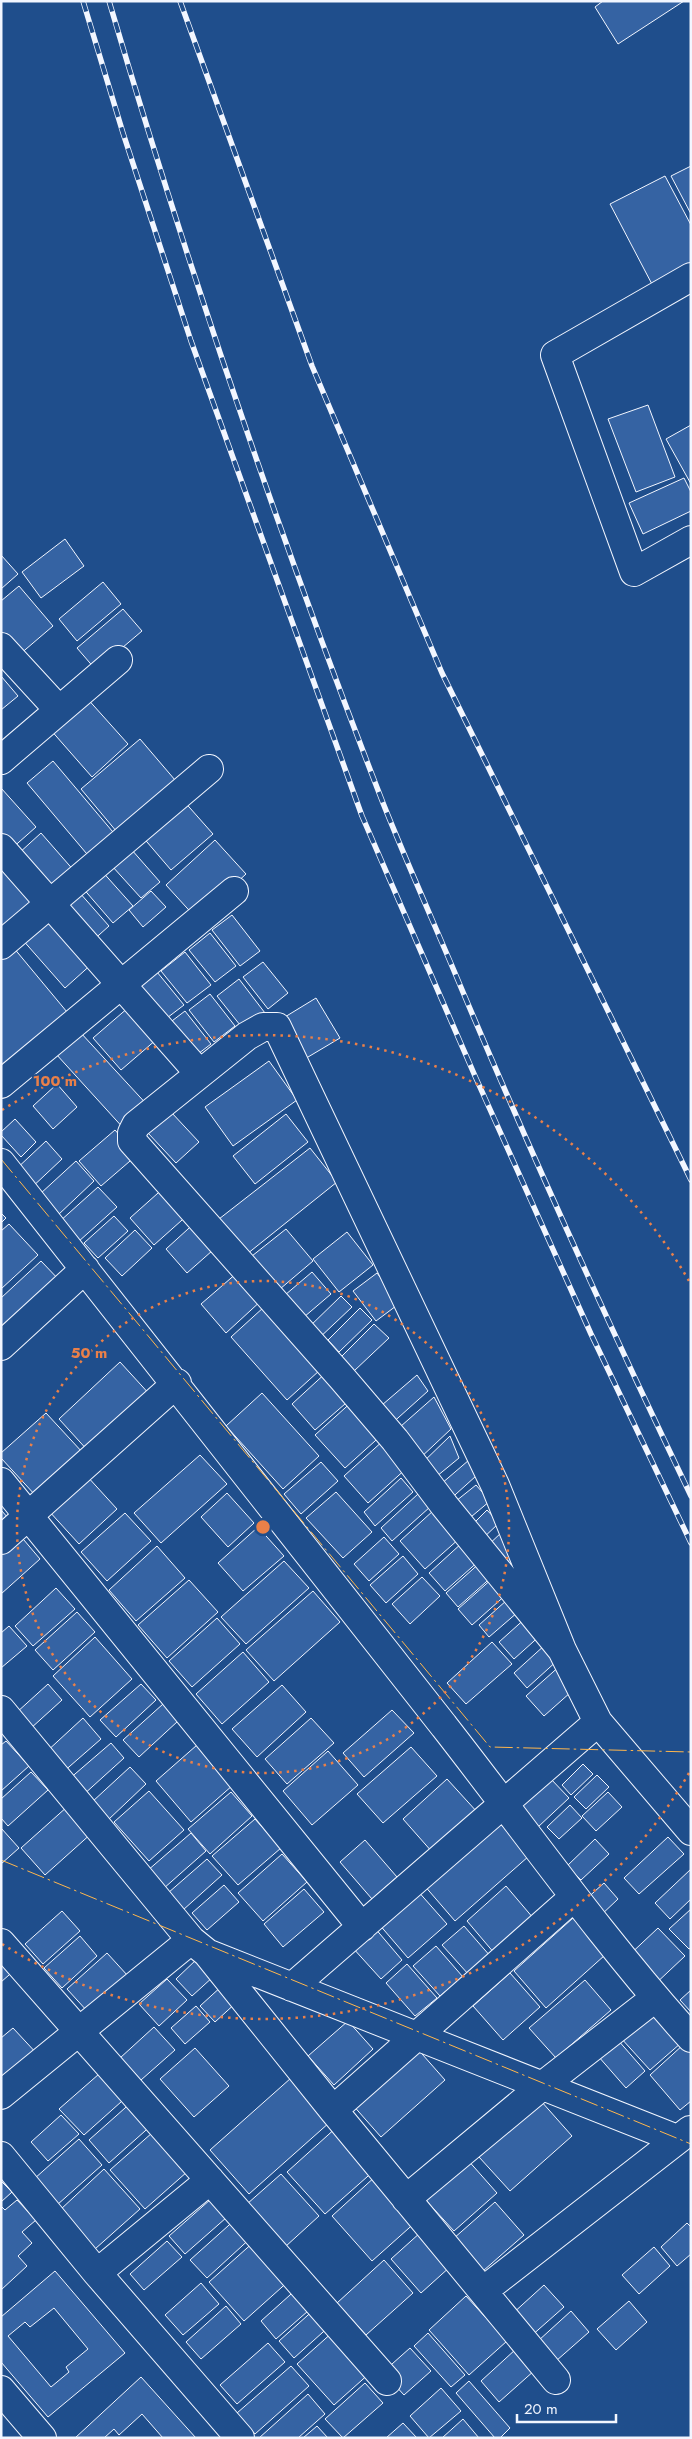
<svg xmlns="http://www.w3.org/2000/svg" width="692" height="2439" viewBox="0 0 692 2439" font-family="Jost,sans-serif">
<rect width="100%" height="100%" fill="#1f4e8c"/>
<path fill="#3563a3" stroke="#f2f6ff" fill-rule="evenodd" d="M603,1H684L618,44L595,7Z
M691,166V214L671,176Z
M665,176L691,225V270L654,288L610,204Z
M648,405L675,477L636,492L608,419Z
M691,425V484L666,439Z
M684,478L691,492V511L643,534L629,503Z
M65,539L84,566L41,598L22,572Z
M1,555L18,574L1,589Z
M103,582L121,604L77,641L59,619Z
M19,586L53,626L19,655L1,634V601Z
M123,609L142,631L96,670L77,648Z
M1,676L18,696L1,710Z
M85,696L128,744L92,777L49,728Z
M140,739L181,787L122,838L81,789Z
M53,761L118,838L92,860L27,783Z
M1,788L36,827L10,850L1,840Z
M182,799L213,834L171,870L141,835Z
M41,833L76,873L53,893L18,854Z
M215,840L246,874L197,919L166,885Z
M131,849L160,882L141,898L112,866Z
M1,861L40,905L8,933L1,926Z
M100,869L133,906L113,923L81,886Z
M151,891L166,907L143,927L129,910Z
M79,892L109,926L90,943L60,909Z
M50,912L94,962L65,988L21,938Z
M232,915L260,951L240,966L212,930Z
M210,933L236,966L215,982L189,950Z
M13,947L72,1018L1,1077V957Z
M185,952L211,985L187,1003L161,971Z
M263,962L288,993L268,1009L243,977Z
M157,972L184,1005L159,1024L133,990Z
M239,979L265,1013L244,1030L217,996Z
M210,994L235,1026L214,1042L189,1010Z
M316,998L340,1038L303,1060L280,1020Z
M129,1007L157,1039L121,1070L93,1038Z
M185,1011L211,1044L190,1060L164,1027Z
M80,1032L151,1109L126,1131L56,1054Z
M269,1061L297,1100L233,1146L205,1107Z
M57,1084L77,1107L53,1129L33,1106Z
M171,1112L199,1142L176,1163L148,1133Z
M286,1114L308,1142L255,1184L233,1156Z
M15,1119L36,1142L21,1157L1,1135V1132Z
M115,1130L137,1155L101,1186L79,1161Z
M46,1141L62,1159L29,1190L13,1172Z
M310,1148L337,1182L247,1254L219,1219Z
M76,1161L94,1181L58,1215L40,1194Z
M167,1185L191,1212L154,1245L130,1218Z
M98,1187L117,1207L78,1242L59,1222Z
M1,1213L6,1218L1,1223Z
M114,1216L128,1231L98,1258L84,1243Z
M199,1219L221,1243L187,1273L166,1249Z
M9,1224L38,1255L1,1289V1231Z
M286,1229L313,1261L280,1289L252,1256Z
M135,1230L152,1248L122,1276L105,1258Z
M347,1232L373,1265L339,1292L313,1259Z
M41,1261L63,1284L10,1333L1,1324V1298Z
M238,1272L263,1299L226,1333L201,1304Z
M312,1272L331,1294L297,1323L278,1301Z
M377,1273L400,1303L376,1321L353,1291Z
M341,1296L352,1307L316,1341L306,1330Z
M264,1307L320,1370L287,1400L231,1337Z
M360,1308L372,1320L339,1352L328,1340Z
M374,1324L389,1338L354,1371L341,1357Z
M120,1362L152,1397L90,1453L59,1419Z
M329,1370L353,1397L315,1430L292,1404Z
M417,1375L428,1391L389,1426L375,1411Z
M262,1393L319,1456L283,1489L226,1426Z
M434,1397L451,1429L418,1460L392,1434Z
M355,1399L385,1432L345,1468L315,1435Z
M46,1413L83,1453L36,1496L1,1458V1453Z
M450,1436L459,1458L431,1481L418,1467Z
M384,1440L408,1467L368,1503L344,1476Z
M200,1455L227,1484L161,1543L134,1513Z
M469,1460L476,1476L446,1503L434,1490Z
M321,1462L338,1481L301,1514L284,1494Z
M86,1475L117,1509L79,1544L48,1510Z
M401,1478L413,1492L375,1526L364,1512Z
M476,1485L490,1501L465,1522L451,1505Z
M336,1492L372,1532L343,1558L306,1518Z
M227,1493L254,1523L228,1547L201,1517Z
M418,1494L430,1507L392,1541L381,1528Z
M1,1510L9,1519L1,1526Z
M434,1510L460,1538L425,1569L400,1541Z
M487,1510L499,1523L480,1541L468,1529Z
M125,1513L151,1541L107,1581L81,1552Z
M258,1527L284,1556L243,1591L218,1563Z
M503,1531L526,1572L513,1581L484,1549Z
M18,1533L40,1559L1,1594V1548Z
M384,1537L399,1554L369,1581L354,1564Z
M463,1542L480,1560L445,1591L429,1573Z
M157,1546L185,1578L136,1621L109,1590Z
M403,1556L418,1574L386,1603L370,1585Z
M284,1561L309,1588L246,1644L221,1617Z
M482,1561L495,1574L458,1607L446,1593Z
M422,1577L440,1596L410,1624L392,1604Z
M494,1577L508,1593L472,1625L458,1609Z
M189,1580L218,1612L167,1658L138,1625Z
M56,1588L75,1609L33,1646L15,1626Z
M313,1591L340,1622L274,1681L246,1650Z
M507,1600L518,1612L489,1637L479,1625Z
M77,1612L95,1632L53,1670L35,1650Z
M528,1616L543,1633L514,1659L499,1642Z
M217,1618L240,1644L192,1687L169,1661Z
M9,1626L27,1646L1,1668V1633Z
M95,1637L132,1679L90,1717L53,1676Z
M492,1642L512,1664L466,1704L447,1683Z
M546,1644L559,1659L527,1688L514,1673Z
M243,1652L269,1682L222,1724L196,1694Z
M562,1664L580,1684L544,1716L526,1696Z
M48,1684L62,1700L30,1729L16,1713Z
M141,1684L156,1700L116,1737L100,1720Z
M282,1685L306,1712L257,1757L232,1729Z
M163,1704L178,1721L139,1757L123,1740Z
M392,1710L414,1733L364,1777L343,1753Z
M83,1718L101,1739L62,1773L45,1753Z
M311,1718L334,1743L287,1784L265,1759Z
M6,1741L29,1766L1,1791V1745Z
M111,1743L124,1758L82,1796L68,1780Z
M197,1745L233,1785L191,1822L156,1781Z
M411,1747L437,1776L383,1823L357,1794Z
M328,1751L358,1785L312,1825L283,1791Z
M583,1764L593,1774L571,1795L562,1785Z
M130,1767L146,1784L108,1820L92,1802Z
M31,1772L48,1790L8,1826L1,1818V1799Z
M597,1775L609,1787L586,1809L574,1797Z
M550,1778L569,1798L538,1827L519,1807Z
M447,1779L478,1813L433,1853L403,1819Z
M149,1791L184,1830L149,1861L114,1822Z
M231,1792L252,1816L210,1854L188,1829Z
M608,1792L622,1807L596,1831L582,1816Z
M570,1805L582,1818L559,1839L547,1827Z
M68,1806L93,1832L45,1875L21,1848Z
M255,1819L281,1848L238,1885L212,1856Z
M496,1819L529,1856L455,1921L423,1884Z
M1,1828L19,1848L1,1864Z
M191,1833L206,1851L163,1889L147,1871Z
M668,1837L684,1854L639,1894L624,1878Z
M595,1839L609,1854L581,1880L567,1866Z
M365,1840L397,1877L372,1899L340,1862Z
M282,1854L307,1882L263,1921L238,1893Z
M207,1859L222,1875L183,1910L168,1893Z
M691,1869V1899L670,1919L655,1903Z
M604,1883L618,1899L599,1917L584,1901Z
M224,1885L239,1902L207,1930L192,1913Z
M506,1886L534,1919L495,1954L467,1921Z
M304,1889L324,1912L283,1947L264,1924Z
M416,1889L447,1924L408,1958L378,1923Z
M691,1909V1948L689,1949L669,1929Z
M62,1911L80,1931L43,1964L25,1944Z
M573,1918L605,1955L546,2008L514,1971Z
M464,1926L491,1957L469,1975L442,1945Z
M374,1927L402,1960L381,1979L352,1947Z
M658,1928L685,1956L652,1987L625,1959Z
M80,1936L97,1956L62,1988L44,1968Z
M436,1946L463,1977L440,1996L413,1966Z
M1,1951L17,1968L1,1982Z
M107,1953L128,1976L88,2012L67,1989Z
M198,1958L214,1976L192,1996L176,1979Z
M407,1964L437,1998L415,2016L386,1983Z
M510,1973L540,2007L503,2040L473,2006Z
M167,1979L187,2000L159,2026L139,2004Z
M585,1980L611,2010L556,2058L529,2028Z
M223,1985L238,2001L215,2022L200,2006Z
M691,1990V2012L680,2000Z
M196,2006L210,2022L185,2044L171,2028Z
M651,2009L681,2043L650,2070L620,2037Z
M348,2021L373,2049L334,2085L308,2056Z
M154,2027L175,2050L141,2080L120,2058Z
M13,2028L39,2056L1,2090V2038Z
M617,2039L645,2071L626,2088L598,2056Z
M684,2044L691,2051V2101L680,2110L650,2075Z
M415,2046L445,2080L381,2137L351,2103Z
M195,2048L229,2086L194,2117L160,2079Z
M107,2067L131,2093L84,2135L59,2109Z
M291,2078L330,2122L249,2194L210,2150Z
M134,2100L154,2123L109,2163L89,2140Z
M541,2101L572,2136L510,2191L479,2157Z
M61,2115L79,2134L48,2161L31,2142Z
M161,2125L196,2164L145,2209L110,2170Z
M338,2126L376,2169L325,2214L287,2172Z
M79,2139L102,2165L57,2205L34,2179Z
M466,2158L497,2193L454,2231L422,2196Z
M104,2169L140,2209L95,2249L60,2210Z
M281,2174L319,2216L285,2247L247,2204Z
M377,2175L418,2220L372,2261L332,2216Z
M1,2181L12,2192L1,2202Z
M219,2192L235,2210L185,2254L169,2236Z
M17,2200L36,2220L22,2232L32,2243L18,2256L27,2266L1,2290V2206L5,2210Z
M495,2202L524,2235L483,2271L453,2239Z
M238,2217L254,2235L207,2278L190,2260Z
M687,2223L691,2227V2254L677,2266L661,2247Z
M421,2232L451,2266L421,2293L391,2259Z
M256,2240L291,2279L244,2321L209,2282Z
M167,2241L182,2257L144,2290L130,2274Z
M654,2247L670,2266L639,2294L622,2275Z
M384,2260L413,2293L366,2335L337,2303Z
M55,2271L125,2353L48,2417L1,2362V2317ZM54,2308L88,2349L66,2367L69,2372L51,2387L8,2336L25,2322L30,2327Z
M201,2283L219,2304L183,2335L165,2315Z
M544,2285L564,2307L530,2337L511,2315Z
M300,2286L316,2304L276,2339L261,2321Z
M466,2296L507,2341L469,2375L429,2330Z
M629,2301L647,2322L616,2350L597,2329Z
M226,2306L241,2324L201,2359L186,2342Z
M317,2307L332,2324L294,2358L279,2341Z
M571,2311L589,2332L556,2361L538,2341Z
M334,2331L371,2372L334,2405L297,2364Z
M428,2333L465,2375L451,2387L414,2346Z
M268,2343L285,2362L237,2404L220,2385Z
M410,2348L431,2371L404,2395L383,2372Z
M516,2349L535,2370L499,2402L481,2381Z
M291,2366L309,2386L255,2434L237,2413Z
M141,2377L196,2438H163L142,2414L119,2435L114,2429L104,2438H75Z
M469,2381L510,2428L500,2438H495L456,2393Z
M365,2383L383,2403L343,2438L325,2419Z
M441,2388L461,2411L429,2438L410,2416Z
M308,2394L325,2414L298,2438H259Z
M463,2419L479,2438H442Z
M403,2423L417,2438H386Z
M317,2426L328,2438H303Z"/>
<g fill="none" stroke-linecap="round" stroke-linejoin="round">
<defs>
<path id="street" d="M691,277L555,355L634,572L691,540
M1,647L59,710
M1,760L118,660
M1,848L199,1073
M1,945L209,769
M1,1084L234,891
M1,1163C150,1350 297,1538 444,1726C526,1831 602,1939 691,2038
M1,1346L85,1269
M1,1482L362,1927
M1,1540L177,1383
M562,1650L495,1485L277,1027H263L247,1036L136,1125L132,1133V1141L342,1378L395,1440L444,1505L562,1650L598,1722L691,1831
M1,1710L191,1940L207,1953L333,2110L556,2380
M1,1943L387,2381
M209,1954L677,2139
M292,1987L598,1722
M1,2095L191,1940
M333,2110L574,1897
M1,2156L97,2273L240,2438
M406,2199L542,2086L655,1998
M97,2273L210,2180
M483,2291L690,2130
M1,2390L42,2438"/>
</defs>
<use href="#street" stroke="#f2f6ff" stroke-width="30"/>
<use href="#street" stroke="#1f4e8c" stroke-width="28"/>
<defs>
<path id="rail" d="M83,1L123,133L191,341L362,816L475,1076L591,1334L691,1543
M109,1C189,272 281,540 383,803C405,858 429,912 452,966C527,1145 607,1321 691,1496
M180,1L312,366L442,673L691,1180"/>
</defs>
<use href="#rail" stroke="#f2f6ff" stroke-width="5.5"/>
<use href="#rail" stroke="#1f4e8c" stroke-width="4" stroke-dasharray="11" stroke-linecap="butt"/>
<path stroke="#ffb74d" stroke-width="1" stroke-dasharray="18 4 2.5 4" stroke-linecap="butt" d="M1,1159L490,1747L691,1752
M1,1860L691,2144"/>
</g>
<g fill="none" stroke="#ea8049" stroke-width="2.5" stroke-dasharray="2.5 5">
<circle cx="263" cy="1527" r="246"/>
<path d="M689 1773A492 492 0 0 1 2 1944M2 1110A492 492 0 0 1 689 1281"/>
</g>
<circle cx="263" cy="1527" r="8" fill="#ea8049" stroke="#1f4e8c" stroke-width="2.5"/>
<g font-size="15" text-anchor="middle" font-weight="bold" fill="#ea8049" stroke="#1f4e8c" stroke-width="4" stroke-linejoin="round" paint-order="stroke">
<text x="55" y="1086">100 m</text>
<text x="89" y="1358">50 m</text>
</g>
<rect width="692" height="2439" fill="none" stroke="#f2f6ff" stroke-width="5"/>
<path d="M517 2414v8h99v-8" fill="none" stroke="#f2f6ff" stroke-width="2.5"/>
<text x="524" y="2414" font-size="15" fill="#f2f6ff" stroke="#1f4e8c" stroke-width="4" paint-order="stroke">20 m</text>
</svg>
